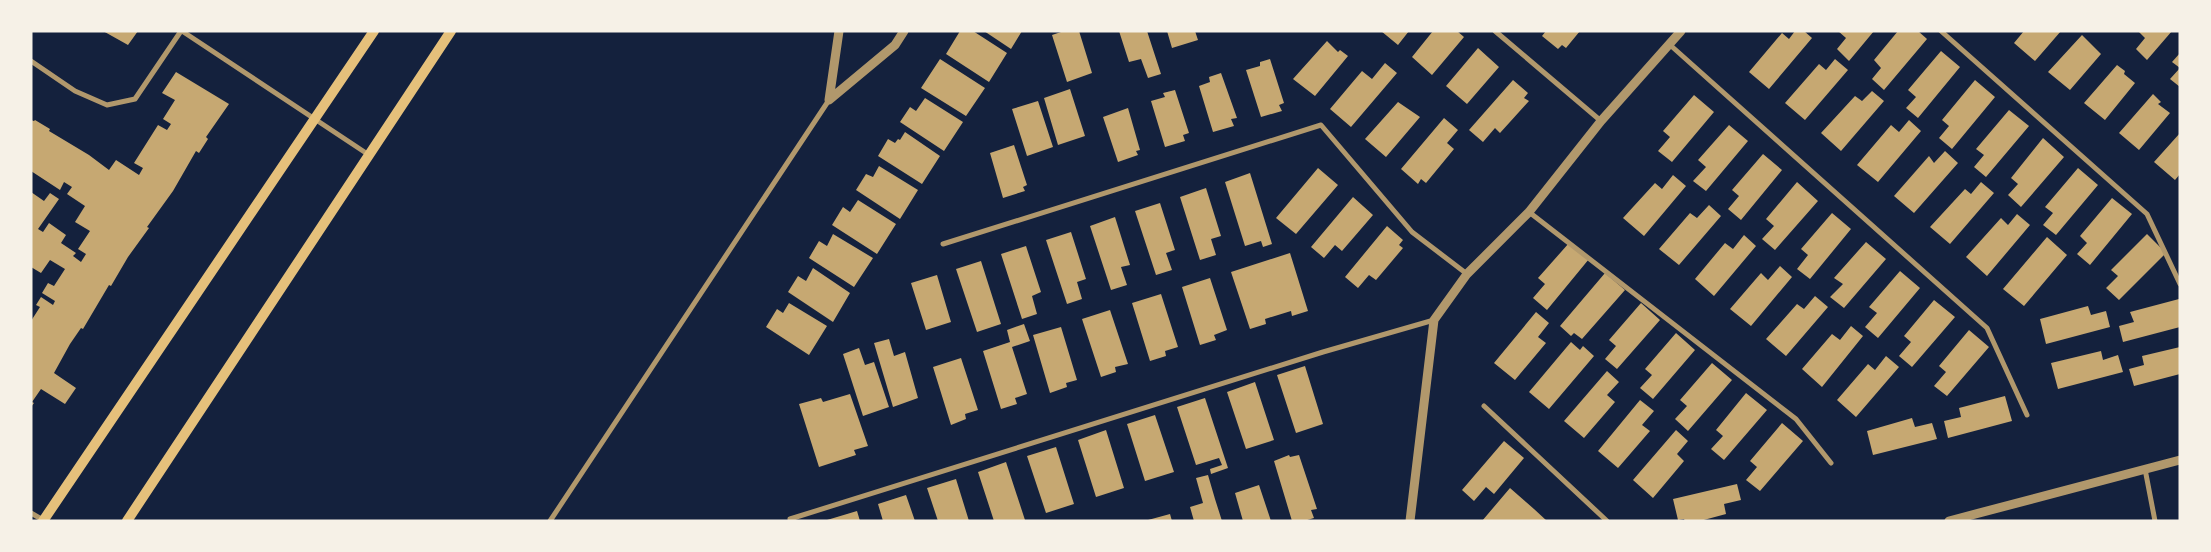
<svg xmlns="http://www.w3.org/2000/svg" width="2211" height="552" viewBox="0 0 2211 552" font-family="'Asap Condensed',sans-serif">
<rect width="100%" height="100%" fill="#14213d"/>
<path fill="#c6a872" d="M103,31H138L128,45Z
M960,31H973L1007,53L989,82L946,54Z
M984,31H1022L1011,49Z
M1064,31H1079L1092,73L1067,82L1052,35Z
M1119,31H1147L1161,74L1148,78L1141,59L1129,62Z
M1167,31H1195L1198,40L1172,48Z
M1381,31H1409L1398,45Z
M1433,31H1457L1464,37L1432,75L1412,57Z
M1546,31H1580L1566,48L1562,45L1558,49L1542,36Z
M1795,31H1804L1812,38L1769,89L1749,72L1782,33L1789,39Z
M1838,31H1874L1849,61L1837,49L1846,38Z
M1898,31H1918L1927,39L1884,90L1872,79L1881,68L1874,60Z
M2024,31H2061L2035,61L2014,43Z
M2138,31H2172L2147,60L2136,49L2145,38Z
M2082,35L2101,54L2070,90L2048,72Z
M1327,41L1338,52L1340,50L1348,56L1315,96L1293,79Z
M1478,48L1499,67L1467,104L1446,86Z
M1941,51L1960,67L1918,118L1906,108L1916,97L1908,90Z
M2180,53V87L2170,79L2180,68L2172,62Z
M940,59L985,88L966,116L921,88Z
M1270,59L1284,103L1279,105L1282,111L1261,117L1246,70L1260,66V62Z
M1835,59L1848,70L1805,120L1785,103L1819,64L1826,70Z
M1385,63L1397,73L1351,127L1330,109L1362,71L1372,79Z
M2117,65L2125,71L2124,74L2135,83L2105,120L2084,103Z
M176,72L229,104L206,137L208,139L199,153L196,151L173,191L147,227L149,228L128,257L111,286L109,285L83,329L81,328L70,344L54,373L76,388L65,404L41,389L32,402L34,403L31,407V321L40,307L36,305L41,297L53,305L55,301L42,293L48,283L54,286L65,269L50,260L41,273L31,267V192L44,201L50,193L59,199L38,229L43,232L49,223L66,235L61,243L76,253L73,256L81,262L86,254L78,249L90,231L75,222L85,206L67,194L72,187L64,182L60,190L31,171V120L34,121L35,120L50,129L49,131L89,155L109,170L116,160L139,175L143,168L134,163L158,125L167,130L171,124L163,119L175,100L162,93Z
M1221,73L1237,118L1231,119L1234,126L1213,132L1199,86L1210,82L1209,77Z
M1513,80L1528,93L1524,98L1529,101L1500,133L1495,128L1483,142L1469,130Z
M1975,80L1995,97L1952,149L1939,138L1949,126L1942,120Z
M1070,89L1085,136L1058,145L1044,98Z
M1175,90L1189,133L1183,135L1185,141L1165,147L1151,101L1165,97L1163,93Z
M1872,91L1884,101L1841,151L1821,133L1855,96L1862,101Z
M2153,94L2161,102L2158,104L2170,113L2139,150L2119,133Z
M1694,95L1714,112L1672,162L1658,151L1670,137L1663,131Z
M925,98L963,122L944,151L900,122L910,107L916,111Z
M1038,101L1053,147L1027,156L1012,109Z
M1398,102L1420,117L1386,157L1365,139Z
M1128,108L1140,150L1136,151L1138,155L1118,162L1103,117Z
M2009,110L2029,126L1986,177L1974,167L1984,155L1976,149Z
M1444,118L1458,130L1447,143L1454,149L1426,183L1421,179L1418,184L1401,169Z
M1909,120L1921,131L1878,182L1857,165L1891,125L1899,132Z
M1729,125L1748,141L1706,191L1693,181L1706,167L1698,160Z
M905,132L940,156L922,184L878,156L888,139L895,143L898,139L900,140Z
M2180,133V174L2175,180L2154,162Z
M2043,138L2064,157L2021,207L2008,195L2018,184L2011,178Z
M1014,145L1027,185L1023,187L1025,191L1003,198L990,153Z
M1945,151L1958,163L1914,213L1894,196L1929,156L1934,163Z
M1763,154L1782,170L1741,220L1728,209L1739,196L1732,190Z
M879,166L918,190L900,219L856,190L866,174L873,177Z
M1318,168L1338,185L1296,234L1276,218Z
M2078,168L2098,185L2056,235L2043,225L2053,213L2045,207Z
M1250,173L1272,244L1263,247L1261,241L1245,246L1225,182Z
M1673,175L1686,186L1644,236L1623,218L1655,183L1662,189Z
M1797,182L1818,201L1775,250L1762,239L1774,226L1766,219Z
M1981,182L1994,193L1950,244L1930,227L1965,189L1971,194Z
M1206,188L1221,236L1211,239L1216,255L1200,260L1180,197Z
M1353,197L1373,215L1342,251L1335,245L1324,258L1311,247Z
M2112,198L2132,214L2090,265L2077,254L2087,243L2080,236Z
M858,200L896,224L877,254L832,225L843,207L850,212Z
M1160,203L1175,250L1166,253L1172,270L1156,275L1135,211Z
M1709,205L1721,216L1679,265L1659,249L1690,213L1697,218Z
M1832,213L1851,229L1810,279L1797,269L1808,255L1801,249Z
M2017,214L2030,225L1987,276L1966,257L2001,218L2008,225Z
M1115,217L1130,265L1121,267L1127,285L1111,290L1090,226Z
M1387,226L1403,240L1399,245L1403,248L1376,280L1369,275L1358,288L1345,277Z
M1071,232L1086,279L1077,282L1082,299L1067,304L1046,240Z
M833,234L873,258L854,287L809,258L819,241L827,246Z
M2147,234L2166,253L2119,300L2106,288L2118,276L2111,270Z
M1744,235L1756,246L1714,296L1695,279L1725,243L1733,249Z
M2047,237L2067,255L2024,306L2003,289Z
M1866,242L1886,259L1844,308L1830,297L1843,284L1834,278Z
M1569,243L1589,259L1547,310L1533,298L1545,284L1538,278Z
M1026,246L1041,292L1032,296L1037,314L1022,319L1001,254Z
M1290,253L1308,311L1292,316L1291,311L1265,319L1266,324L1250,329L1231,272Z
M981,261L1001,324L977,332L956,269Z
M1780,266L1792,277L1751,326L1730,309L1761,273L1768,280Z
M813,268L850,293L833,322L788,292L798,276L806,281Z
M1900,271L1920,288L1878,338L1865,327L1877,313L1869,307Z
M1605,273L1625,290L1582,339L1574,333L1571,336L1560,326Z
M937,275L951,322L926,330L911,283Z
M1210,278L1227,330L1214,335L1216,340L1200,345L1182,287Z
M1161,294L1178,347L1165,351L1166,356L1150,361L1132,303Z
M1815,296L1828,307L1786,356L1766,339L1797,304L1804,309Z
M2179,299L2180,327L2123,342L2119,326L2134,322L2130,312Z
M1934,300L1955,317L1912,367L1899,356L1911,342L1904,336Z
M789,303L827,326L809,355L766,327L777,309L783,313Z
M1641,303L1660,320L1617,369L1605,359L1616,346L1609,340Z
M2088,306L2091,315L2106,311L2110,327L2046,344L2040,319Z
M1110,310L1128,364L1115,367L1116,372L1101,377L1082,319Z
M1536,312L1549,323L1538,337L1546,343L1515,380L1494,363Z
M1024,324L1030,341L1012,347L1027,394L1015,398L1017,404L1001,409L983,351L1010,342L1007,330Z
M1851,326L1863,336L1822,387L1802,369L1832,334L1840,340Z
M1061,327L1077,380L1066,383L1067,387L1050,393L1033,335Z
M1969,330L1989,347L1947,396L1934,386L1946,372L1939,366Z
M1676,333L1695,350L1653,399L1640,388L1652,375L1645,369Z
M889,339L894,356L905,352L918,398L893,407L874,343Z
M1571,342L1580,350L1583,346L1594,356L1549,409L1529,392Z
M2180,347V374L2134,386L2129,369L2144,365L2142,356Z
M859,348L865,365L874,362L889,407L863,416L843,354Z
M2101,351L2103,360L2118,355L2123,372L2058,389L2051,363Z
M1886,356L1899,367L1856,417L1837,400L1868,364L1875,370Z
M961,358L978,410L965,414L966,419L951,425L933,367Z
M1712,363L1732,380L1688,431L1675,419L1687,406L1680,400Z
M1305,366L1323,424L1296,433L1277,375Z
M1607,371L1619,382L1607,395L1615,402L1584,438L1564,421Z
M1255,382L1274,440L1246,449L1227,392Z
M1746,393L1767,410L1724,460L1711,449L1723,436L1716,430Z
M850,394L868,446L854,450L856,455L819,467L799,404L821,398L823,402Z
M2005,396L2012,421L1948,438L1944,421L1961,417L1959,408Z
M1205,398L1228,468L1211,474L1210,469L1222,465L1219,458L1196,465L1177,407Z
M1640,400L1654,411L1642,425L1650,431L1618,468L1598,451Z
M1155,415L1174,472L1145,481L1127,424Z
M1912,418L1915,427L1932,423L1937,439L1873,455L1867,431Z
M1782,423L1803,441L1760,491L1746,480L1757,467L1750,461Z
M1106,430L1124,488L1096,497L1078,440Z
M1676,430L1688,441L1677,454L1684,461L1653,498L1633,480Z
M1504,441L1524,458L1494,494L1486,487L1474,501L1462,490Z
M1056,447L1074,504L1046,513L1027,456Z
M1289,455L1290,457L1299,455L1317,509L1311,510L1314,518L1304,521H1292L1274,461Z
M1006,462L1025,520L1022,521H994L978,472Z
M1208,475L1215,499L1222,521H1194L1190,507L1203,503L1196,478Z
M956,479L969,521H938L927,488Z
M1737,484L1741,500L1724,504L1726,514L1700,521H1685L1684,519L1678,520L1673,499Z
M1259,485L1271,521H1243L1235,493Z
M1510,488L1534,509L1547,521H1482Z
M906,495L915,521H883L878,504Z
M857,511L860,521H827V520Z
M1170,514L1172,521H1148V520Z"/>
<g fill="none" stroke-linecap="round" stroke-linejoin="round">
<path stroke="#b1986c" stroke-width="5" d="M182,31L369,155
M1495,31L1601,121
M1941,31L2147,214L2180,284
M1669,44L1987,328L2027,415
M31,61L75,91L107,105L135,99L181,31
M1529,212L1796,419L1831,463
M943,244L1321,125L1412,232L1467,274
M1484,406L1607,521
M2145,469L2155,521
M31,513L43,520
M790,519L1323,352L1434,320
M550,521L829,100"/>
<path stroke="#b1986c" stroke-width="9" d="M829,100L895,45L904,31
M829,100L839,31
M1410,521L1434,320L1467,274L1529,212L1601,121L1681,31
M1949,521L2180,460"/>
<path stroke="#e5c07b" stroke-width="10" d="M43,521L374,31
M127,521L451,31"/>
</g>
<rect width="2211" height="552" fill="none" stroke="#f6f1e7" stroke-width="65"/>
</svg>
